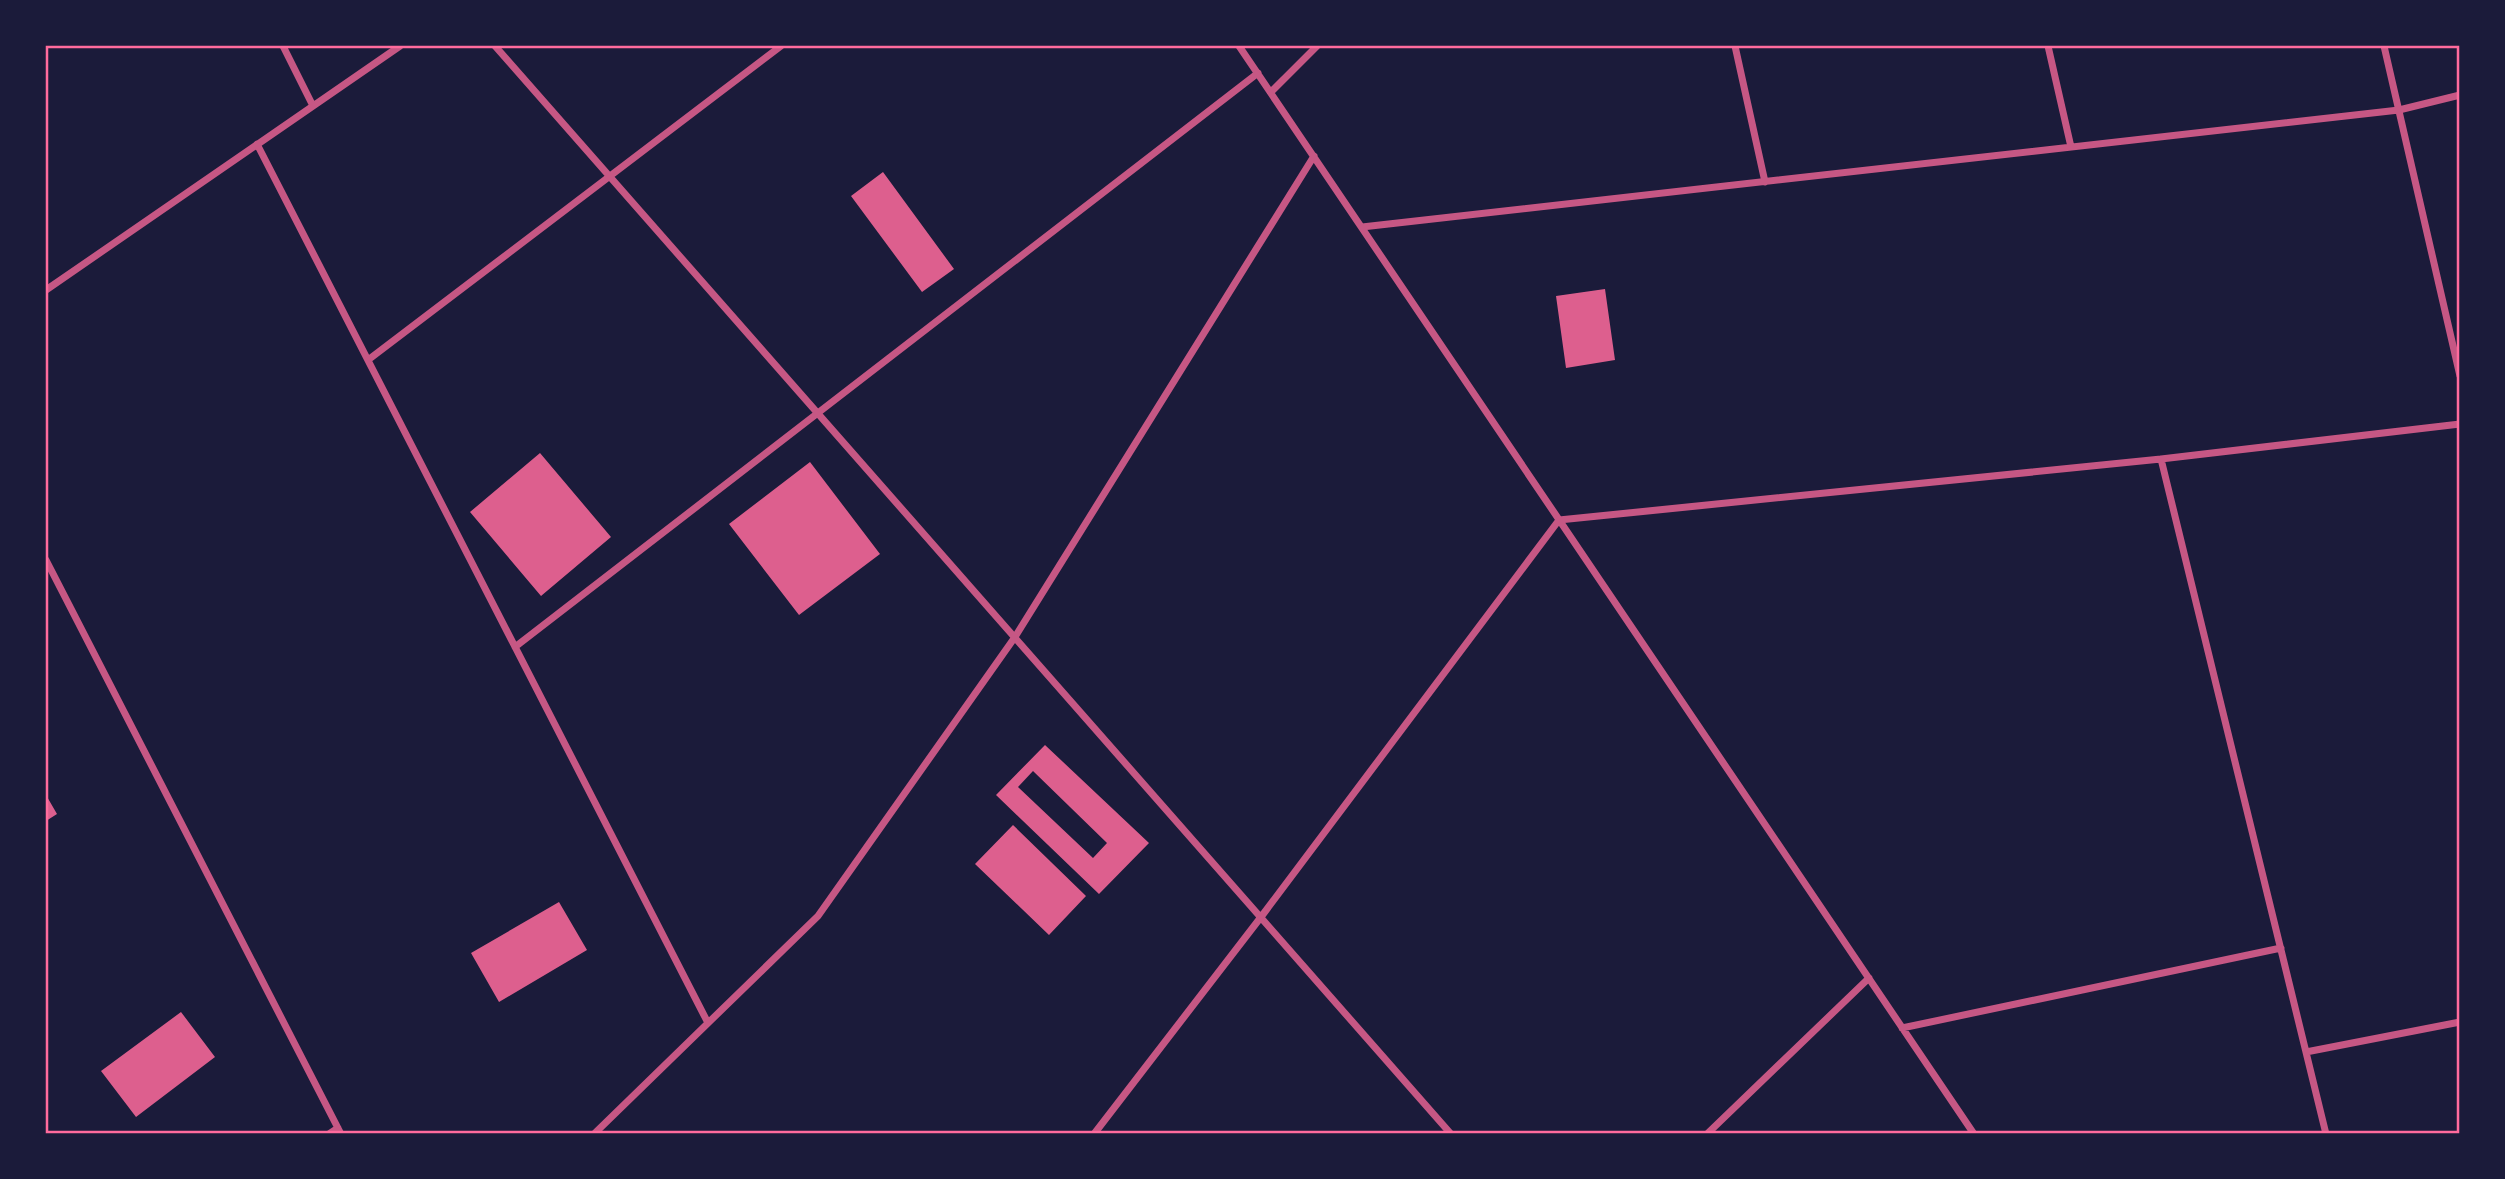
<svg xmlns="http://www.w3.org/2000/svg" width="2505" height="1179" viewBox="0 0 2505 1179" font-family="Lato,sans-serif">
<rect width="100%" height="100%" fill="#1b1b3a"/>
<path fill="#dd5f8e" fill-rule="evenodd" d="M883,172L954,269L922,292L851,196Z
M1605,289L1615,360L1566,368L1556,296Z
M540,453L611,537L541,596L470,512Z
M810,462L880,554L799,615L729,524Z
M1045,745L1149,843L1099,894L996,795ZM1033,771L1107,843L1093,858L1018,787Z
M46,795L57,814L46,821Z
M1013,825L1086,896L1049,935L975,864Z
M559,902L587,950L499,1002L471,953Z
M181,1012L215,1057L136,1117L101,1071Z"/>
<g fill="none" stroke-linecap="round" stroke-linejoin="round">
<path stroke="#c65784" stroke-width="7" d="M283,46L313,106
M495,46L1451,1134
M1239,46L1974,1134
M1735,46L1765,182
M2048,46L2071,147
M2384,46L2460,376
M1271,92L1317,46
M257,144L708,1023
M1362,227L2399,110L2460,95
M46,290L400,46
M368,360L781,46
M2161,459L2326,1134
M46,560L341,1134
M515,647L1258,73
M1902,1028L2281,948
M2306,1052L2460,1022
M329,1134L338,1128
M594,1134L818,916L1015,637L1314,156
M1094,1134L1261,917L1559,520L2161,459L2460,424
M1707,1134L1869,978"/>
</g>
<rect width="2505" height="1179" fill="none" stroke="#1b1b3a" stroke-width="94"/>
<rect x="47" y="47" width="2411" height="1085" fill="none" stroke="#ff6b9d" stroke-width="2.5"/>
</svg>
